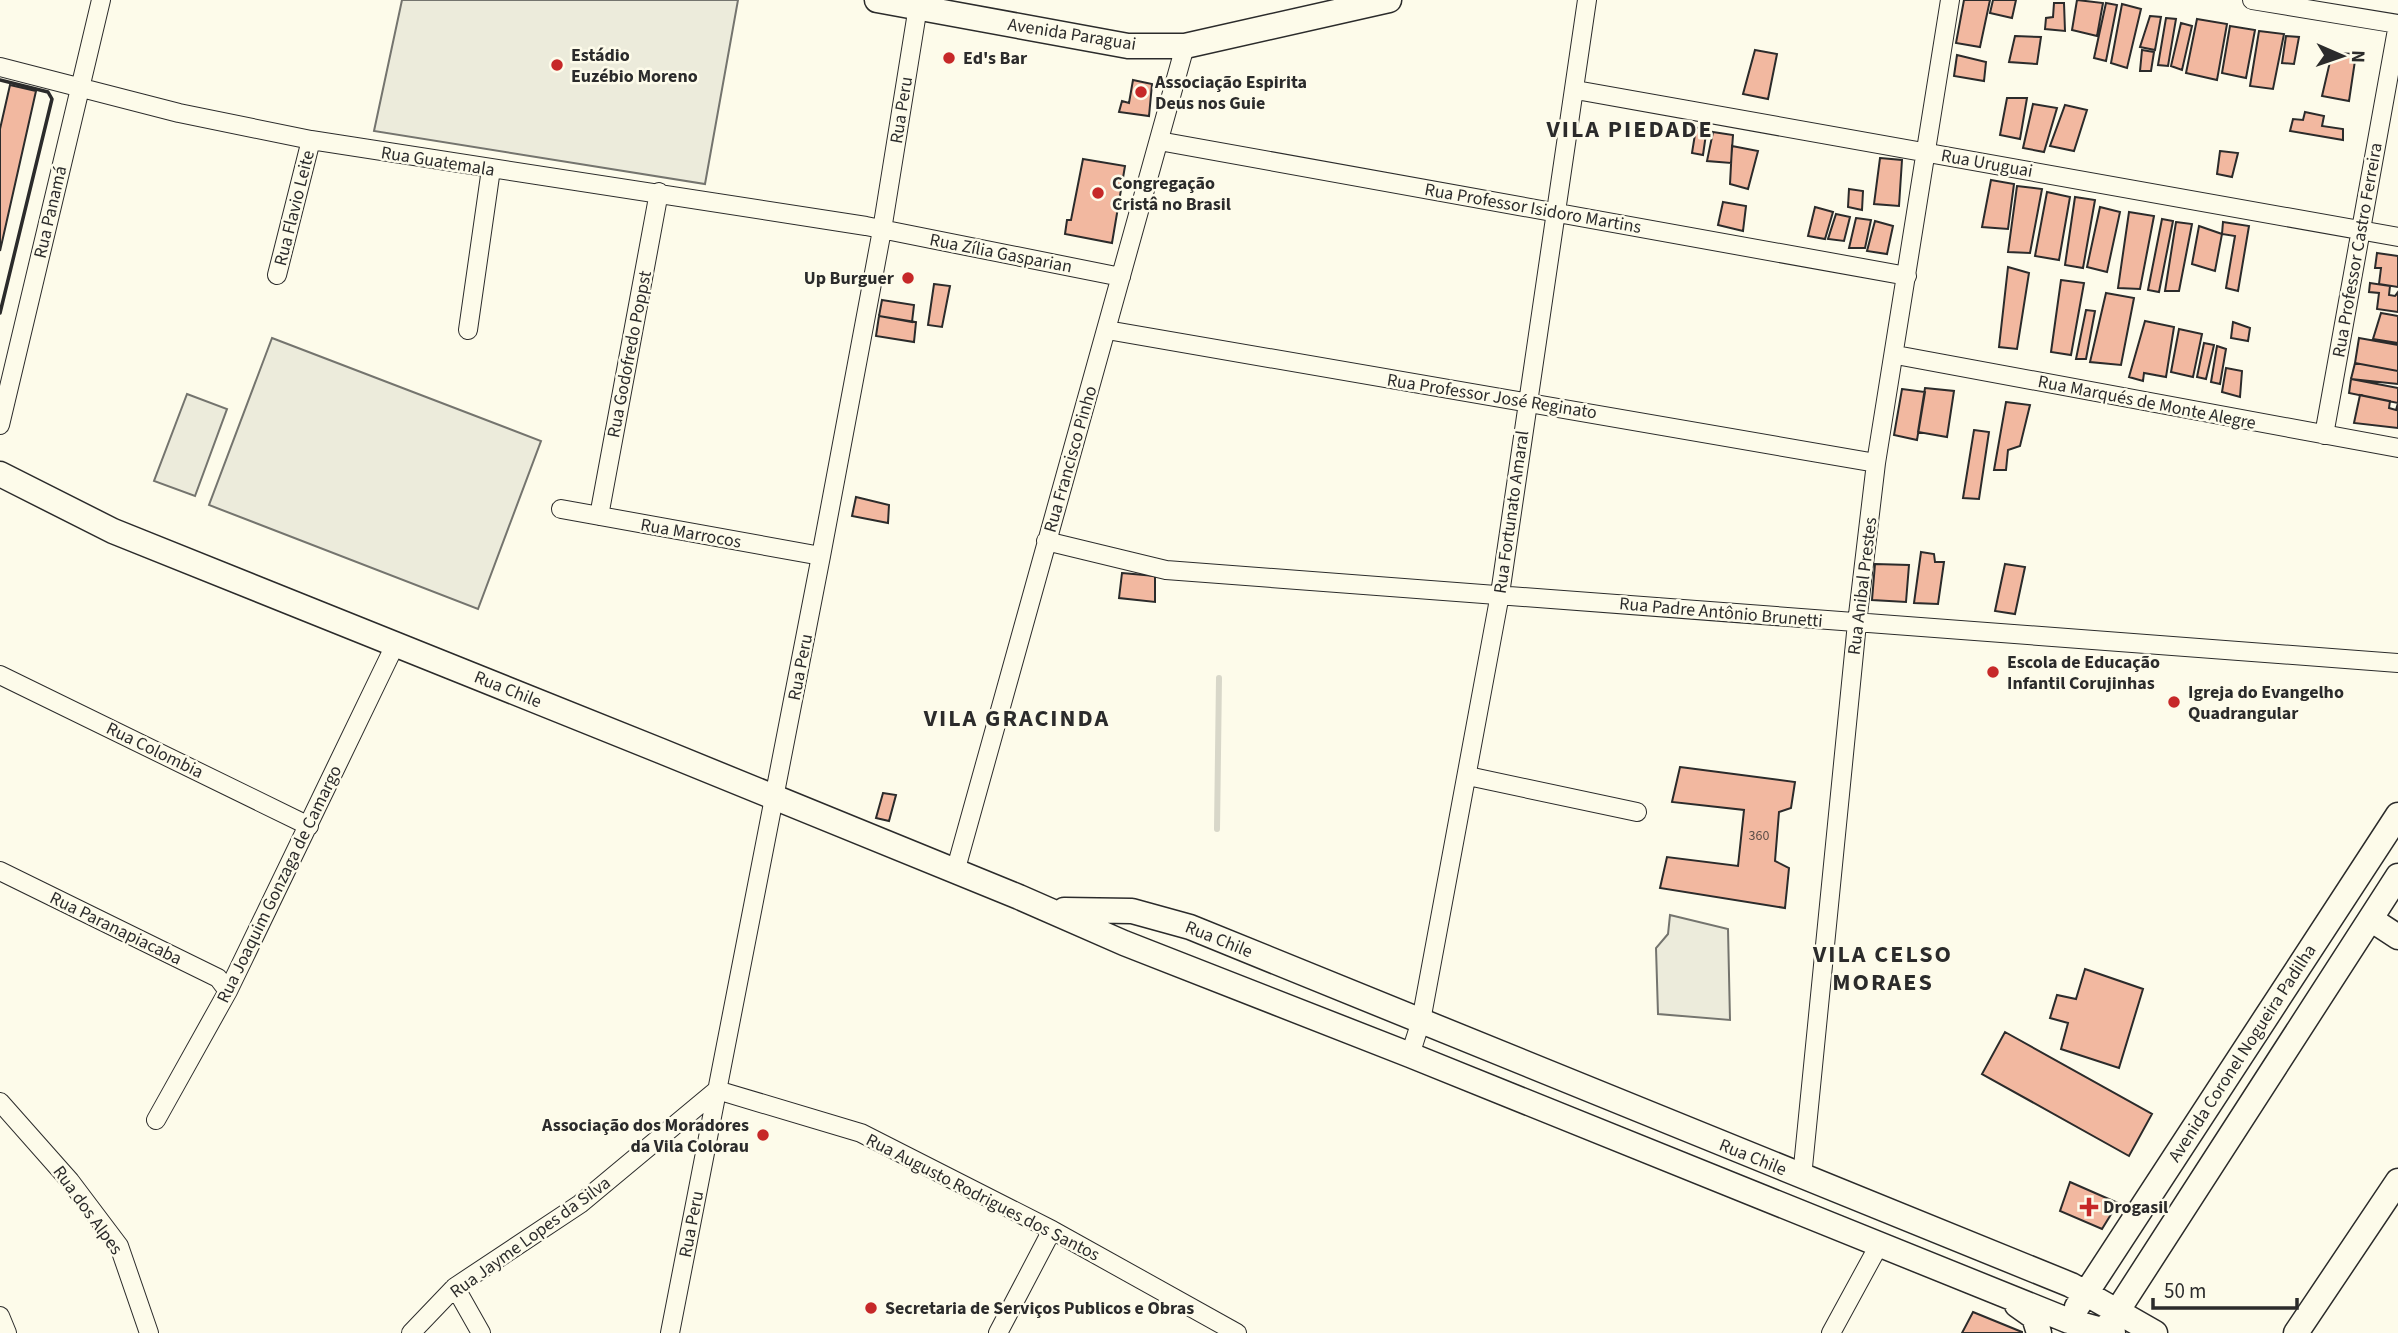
<svg xmlns="http://www.w3.org/2000/svg" width="2398" height="1333" viewBox="0 0 2398 1333" font-family="'Source Sans 3',sans-serif">
<rect width="100%" height="100%" fill="#fdfbea"/>
<path fill="#ecebdb" stroke="#74746e" stroke-width="2" d="M402,0H738L705,184L374,131Z
M272,338L541,441L478,609L209,505Z
M187,394L227,409L195,496L154,481Z
M1670,915L1728,929L1730,1020L1658,1014L1656,948L1668,934Z"/>
<g fill="none" stroke-linecap="round" stroke-linejoin="round">
<path stroke="#d8d7c9" stroke-width="6" d="M1217,829L1219,678"/>
</g>
<path fill="#f2b8a0" stroke="#2b2b2b" stroke-width="2" d="M1964,0H1990L1980,47L1956,43Z
M1993,0H2016L2012,18L1990,13Z
M2077,0L2103,3L2097,36L2072,30Z
M2054,3H2064L2065,31L2045,29L2046,18L2053,17Z
M2106,3L2117,5L2106,61L2094,58Z
M2122,4L2141,9L2127,68L2111,63Z
M2150,16L2161,17L2155,50L2140,47Z
M2166,18L2176,19L2168,66L2158,65Z
M2197,19L2227,24L2217,80L2186,73Z
M2181,23L2192,26L2182,70L2171,66Z
M2230,26L2255,30L2246,78L2222,73Z
M2259,31L2284,34L2273,89L2250,86Z
M2015,36L2041,37L2037,64L2009,62Z
M2286,36L2299,37L2294,64L2282,63Z
M1755,50L1777,54L1768,99L1743,94Z
M2142,50L2154,52L2151,71H2140Z
M2332,53L2356,54L2349,101L2322,96Z
M1957,55L1986,62L1984,81L1954,76Z
M1133,80L1152,84L1149,116L1119,112L1122,101L1129,103Z
M10,85L36,91L0,251V129Z
M2007,98H2027L2020,139L2000,135Z
M2033,104L2057,108L2044,152L2023,148Z
M2065,105L2087,110L2074,151L2050,146Z
M2305,112L2324,116L2322,126L2343,129V140L2290,131L2293,119L2303,120Z
M1707,127L1703,155L1692,153L1696,128Z
M1713,132L1733,135L1731,163L1707,161Z
M1732,146L1758,151L1748,189L1730,184Z
M2220,151L2238,153L2232,177L2217,174Z
M1880,158L1902,160L1899,206L1874,204Z
M1083,159L1125,166L1112,243L1065,234L1067,220H1071Z
M1991,180L2014,184L2008,229L1982,227Z
M2017,186L2042,189L2030,253L2008,252Z
M1849,189L1863,191L1862,210L1848,207Z
M2047,192L2070,197L2059,260L2035,256Z
M2075,197L2095,200L2083,268L2065,265Z
M1723,202L1746,206L1743,231L1718,225Z
M1815,207L1833,212L1825,239L1808,236Z
M2100,207L2120,212L2107,272L2087,267Z
M2129,212L2154,216L2140,289L2118,288Z
M1836,214L1850,217L1844,241L1828,239Z
M1856,218L1871,220L1865,248H1849Z
M2162,219L2173,221L2159,292L2148,290Z
M1875,221L1893,226L1887,254L1867,251Z
M2176,222L2192,224L2179,291H2165Z
M2223,222L2249,226L2238,291L2226,288L2235,236L2222,234Z
M2199,226L2222,234L2215,271L2192,264Z
M2377,253L2398,256V287L2379,284L2381,268H2375Z
M2008,267L2029,273L2017,349L1999,347Z
M2061,280L2084,283L2071,355L2051,352Z
M2370,283L2390,286L2389,295L2395,296L2398,292V312L2377,309L2379,293L2369,292Z
M934,284L950,286L942,327L928,325Z
M2106,293L2134,298L2121,365L2090,362Z
M882,300L914,305L912,322L879,316Z
M2086,310L2095,311L2086,359H2076Z
M2381,313L2398,316V343L2373,339Z
M879,316L916,322L914,342L876,336Z
M2145,321L2174,327L2166,377L2144,373L2143,381L2129,377Z
M2233,322L2250,328L2248,341L2231,338Z
M2179,329L2202,334L2193,377L2171,372Z
M2359,338L2398,345V371L2355,363Z
M2204,343L2214,345L2206,379L2197,377Z
M2217,346L2226,349L2220,384L2211,382Z
M2355,363L2398,371V384L2351,379Z
M2226,368L2242,371L2240,397L2222,392Z
M2351,379L2398,388V403L2349,393Z
M1925,388L1954,391L1947,437L1918,432Z
M1902,389L1925,392L1917,440L1894,435Z
M2360,395L2390,401L2389,408L2396,410L2398,403V428L2354,423Z
M2006,402L2030,405L2020,446L2008,450L2006,470H1994Z
M1974,430L1989,432L1979,499L1963,498Z
M856,497L889,505L888,523L852,516Z
M1921,552L1934,554L1935,562H1944L1938,604L1914,603Z
M1875,564L1909,565L1906,602L1872,600Z
M2005,564L2025,567L2015,614L1995,611Z
M1122,573L1155,576V602L1119,598Z
M1680,767L1795,782L1791,808L1779,812L1775,861L1789,868L1785,908L1660,888L1667,857L1738,866L1744,810L1672,802Z
M883,793L896,795L889,821L876,818Z
M2085,969L2143,989L2119,1068L2061,1049L2068,1023L2050,1018L2057,995L2076,999Z
M2005,1032L2152,1114L2129,1156L1982,1074Z
M2070,1182L2118,1203L2102,1229L2060,1211Z
M1973,1312L2022,1332V1333H1962Z"/>
<g fill="none" stroke-linecap="round" stroke-linejoin="round">
<defs>
<path id="street" d="M2252,0L2398,24
M0,67L179,113L311,140L866,226L1121,277
M1576,90L2398,237
M1159,141L1907,276
M277,275L311,140
M468,330L491,169
M1107,330L1876,463
M1896,355L2398,448
M0,425L101,0
M2324,435L2398,24
M561,509L821,556
M599,516L659,192
M1046,541L1166,570L2398,663
M0,675L309,826
M1468,776L1637,812
M0,871L218,978L228,991
M955,872L1185,46
M1410,1055L1421,1021L1500,594L1587,0
M0,1102L70,1181L119,1246L149,1333
M156,1120L228,991L395,645
M1802,1177L1857,623L1876,463L1950,0
M455,1287L481,1333
M0,1316L7,1333
M411,1333L455,1287L580,1204L717,1090L861,1133L1052,1230L1237,1333
M670,1333L821,556L882,230L919,0
M998,1333L1052,1230
M1831,1333L1879,1245"/>
<path id="secondary" d="M877,0L1128,46H1185L1389,0
M0,474L113,531L661,751L1019,897L1124,943L1410,1055L2069,1321L2113,1333
M1064,910L1132,911L1190,927L2071,1285L2155,1333
M2372,920L2398,937
M2017,1305L2034,1317L2039,1333
M2077,1307L2398,815
M2109,1324L2398,876
M2296,1333L2398,1181"/>
</defs>
<use href="#street" stroke="#2b2b2b" stroke-width="20"/>
<use href="#secondary" stroke="#2b2b2b" stroke-width="27"/>
<use href="#street" stroke="#fdfbea" stroke-width="18"/>
<use href="#secondary" stroke="#fdfbea" stroke-width="24"/>
<path stroke="#2b2b2b" stroke-width="3.5" d="M0,80L48,92L52,99L0,313"/>
</g>
<g fill="#c62828" stroke="#fdfbea" stroke-width="2.5">
<circle cx="949" cy="58" r="7"/>
<circle cx="557" cy="65" r="7"/>
<circle cx="1141" cy="92" r="7"/>
<circle cx="1098" cy="193" r="7"/>
<circle cx="908" cy="278" r="7"/>
<circle cx="1993" cy="672" r="7"/>
<circle cx="2174" cy="702" r="7"/>
<circle cx="763" cy="1135" r="7"/>
<path d="M2085.5 1196.5h7v7h7v7h-7v7h-7v-7h-7v-7h7z"/>
<circle cx="871" cy="1308" r="7"/>
</g>
<g text-anchor="middle" stroke-width="5" stroke-linejoin="round" paint-order="stroke">
<g font-size="14" fill="#5d4e48">
<text x="1759" y="840">360</text>
</g>
<g font-size="18" fill="#2b2b2b" stroke="#fdfbea">
<text transform="translate(1072 34) rotate(9)" y="6">Avenida Paraguai</text>
<text transform="translate(901 110) rotate(-81)" y="6">Rua Peru</text>
<text transform="translate(438 161) rotate(9)" y="6">Rua Guatemala</text>
<text transform="translate(1987 163) rotate(10)" y="6">Rua Uruguai</text>
<text transform="translate(294 208) rotate(-76)" y="6">Rua Flavio Leite</text>
<text transform="translate(1533 208) rotate(10)" y="6">Rua Professor Isidoro Martins</text>
<text transform="translate(50 212) rotate(-77)" y="6">Rua Panamá</text>
<text transform="translate(2357 250) rotate(-80)" y="6">Rua Professor Castro Ferreira</text>
<text transform="translate(1001 253) rotate(11)" y="6">Rua Zília Gasparian</text>
<text transform="translate(629 354) rotate(-79)" y="6">Rua Godofredo Poppst</text>
<text transform="translate(1492 396) rotate(9)" y="6">Rua Professor José Reginato</text>
<text transform="translate(2147 402) rotate(11)" y="6">Rua Marqués de Monte Alegre</text>
<text transform="translate(1070 459) rotate(-74)" y="6">Rua Francisco Pinho</text>
<text transform="translate(1511 512) rotate(-82)" y="6">Rua Fortunato Amaral</text>
<text transform="translate(691 533) rotate(10)" y="6">Rua Marrocos</text>
<text transform="translate(1862 586) rotate(-83)" y="6">Rua Anibal Prestes</text>
<text transform="translate(1721 612) rotate(5)" y="6">Rua Padre Antônio Brunetti</text>
<text transform="translate(800 667) rotate(-79)" y="6">Rua Peru</text>
<text transform="translate(508 689) rotate(22)" y="6">Rua Chile</text>
<text transform="translate(155 750) rotate(26)" y="6">Rua Colombia</text>
<text transform="translate(279 884) rotate(-64)" y="6">Rua Joaquim Gonzaga de Camargo</text>
<text transform="translate(116 928) rotate(26)" y="6">Rua Paranapiacaba</text>
<text transform="translate(1219 939) rotate(22)" y="6">Rua Chile</text>
<text transform="translate(2242 1053) rotate(-57)" y="6">Avenida Coronel Nogueira Padilha</text>
<text transform="translate(1753 1157) rotate(22)" y="6">Rua Chile</text>
<text transform="translate(983 1197) rotate(27)" y="6">Rua Augusto Rodrigues dos Santos</text>
<text transform="translate(88 1210) rotate(54)" y="6">Rua dos Alpes</text>
<text transform="translate(691 1224) rotate(-79)" y="6">Rua Peru</text>
<text transform="translate(530 1237) rotate(-36)" y="6">Rua Jayme Lopes da Silva</text>
</g>
<g font-size="18" font-weight="bold" fill="#2b2b2b" stroke="#fdfbea" text-anchor="start">
<text x="571" y="61">Estádio<tspan x="571" dy="21">Euzébio Moreno</tspan></text>
<text x="963" y="64">Ed's Bar</text>
<text x="1155" y="88">Associação Espirita<tspan x="1155" dy="21">Deus nos Guie</tspan></text>
<text x="1112" y="189">Congregação<tspan x="1112" dy="21">Cristâ no Brasil</tspan></text>
<text x="894" y="284" text-anchor="end">Up Burguer</text>
<text x="2007" y="668">Escola de Educação<tspan x="2007" dy="21">Infantil Corujinhas</tspan></text>
<text x="2188" y="698">Igreja do Evangelho<tspan x="2188" dy="21">Quadrangular</tspan></text>
<text x="749" y="1131" text-anchor="end">Associação dos Moradores<tspan x="749" dy="21">da Vila Colorau</tspan></text>
<text x="2103" y="1213">Drogasil</text>
<text x="885" y="1314">Secretaria de Serviços Publicos e Obras</text>
</g>
<g font-size="24" font-weight="bold" letter-spacing="2" fill="#2b2b2b" stroke="#fdfbea">
<text x="1630" y="137">VILA PIEDADE</text>
<text x="1017" y="726">VILA GRACINDA</text>
<text x="1883" y="962">VILA CELSO<tspan x="1883" dy="28">MORAES</tspan></text>
</g>
</g>
<g transform="translate(2342 56) rotate(92)" stroke="#fdfbea" stroke-width="5" paint-order="stroke">
<path d="M0-5L12 26L0 18L-12 26Z" fill="#2b2b2b"/>
<text y="-10" font-size="19" font-weight="bold" text-anchor="middle" fill="#2b2b2b">N</text>
</g>
<path d="M2153 1298v10h144v-10" fill="none" stroke="#2b2b2b" stroke-width="3.5"/>
<text x="2164" y="1298" font-size="21" fill="#2b2b2b" stroke="#fdfbea" stroke-width="5" paint-order="stroke">50 m</text>
</svg>
